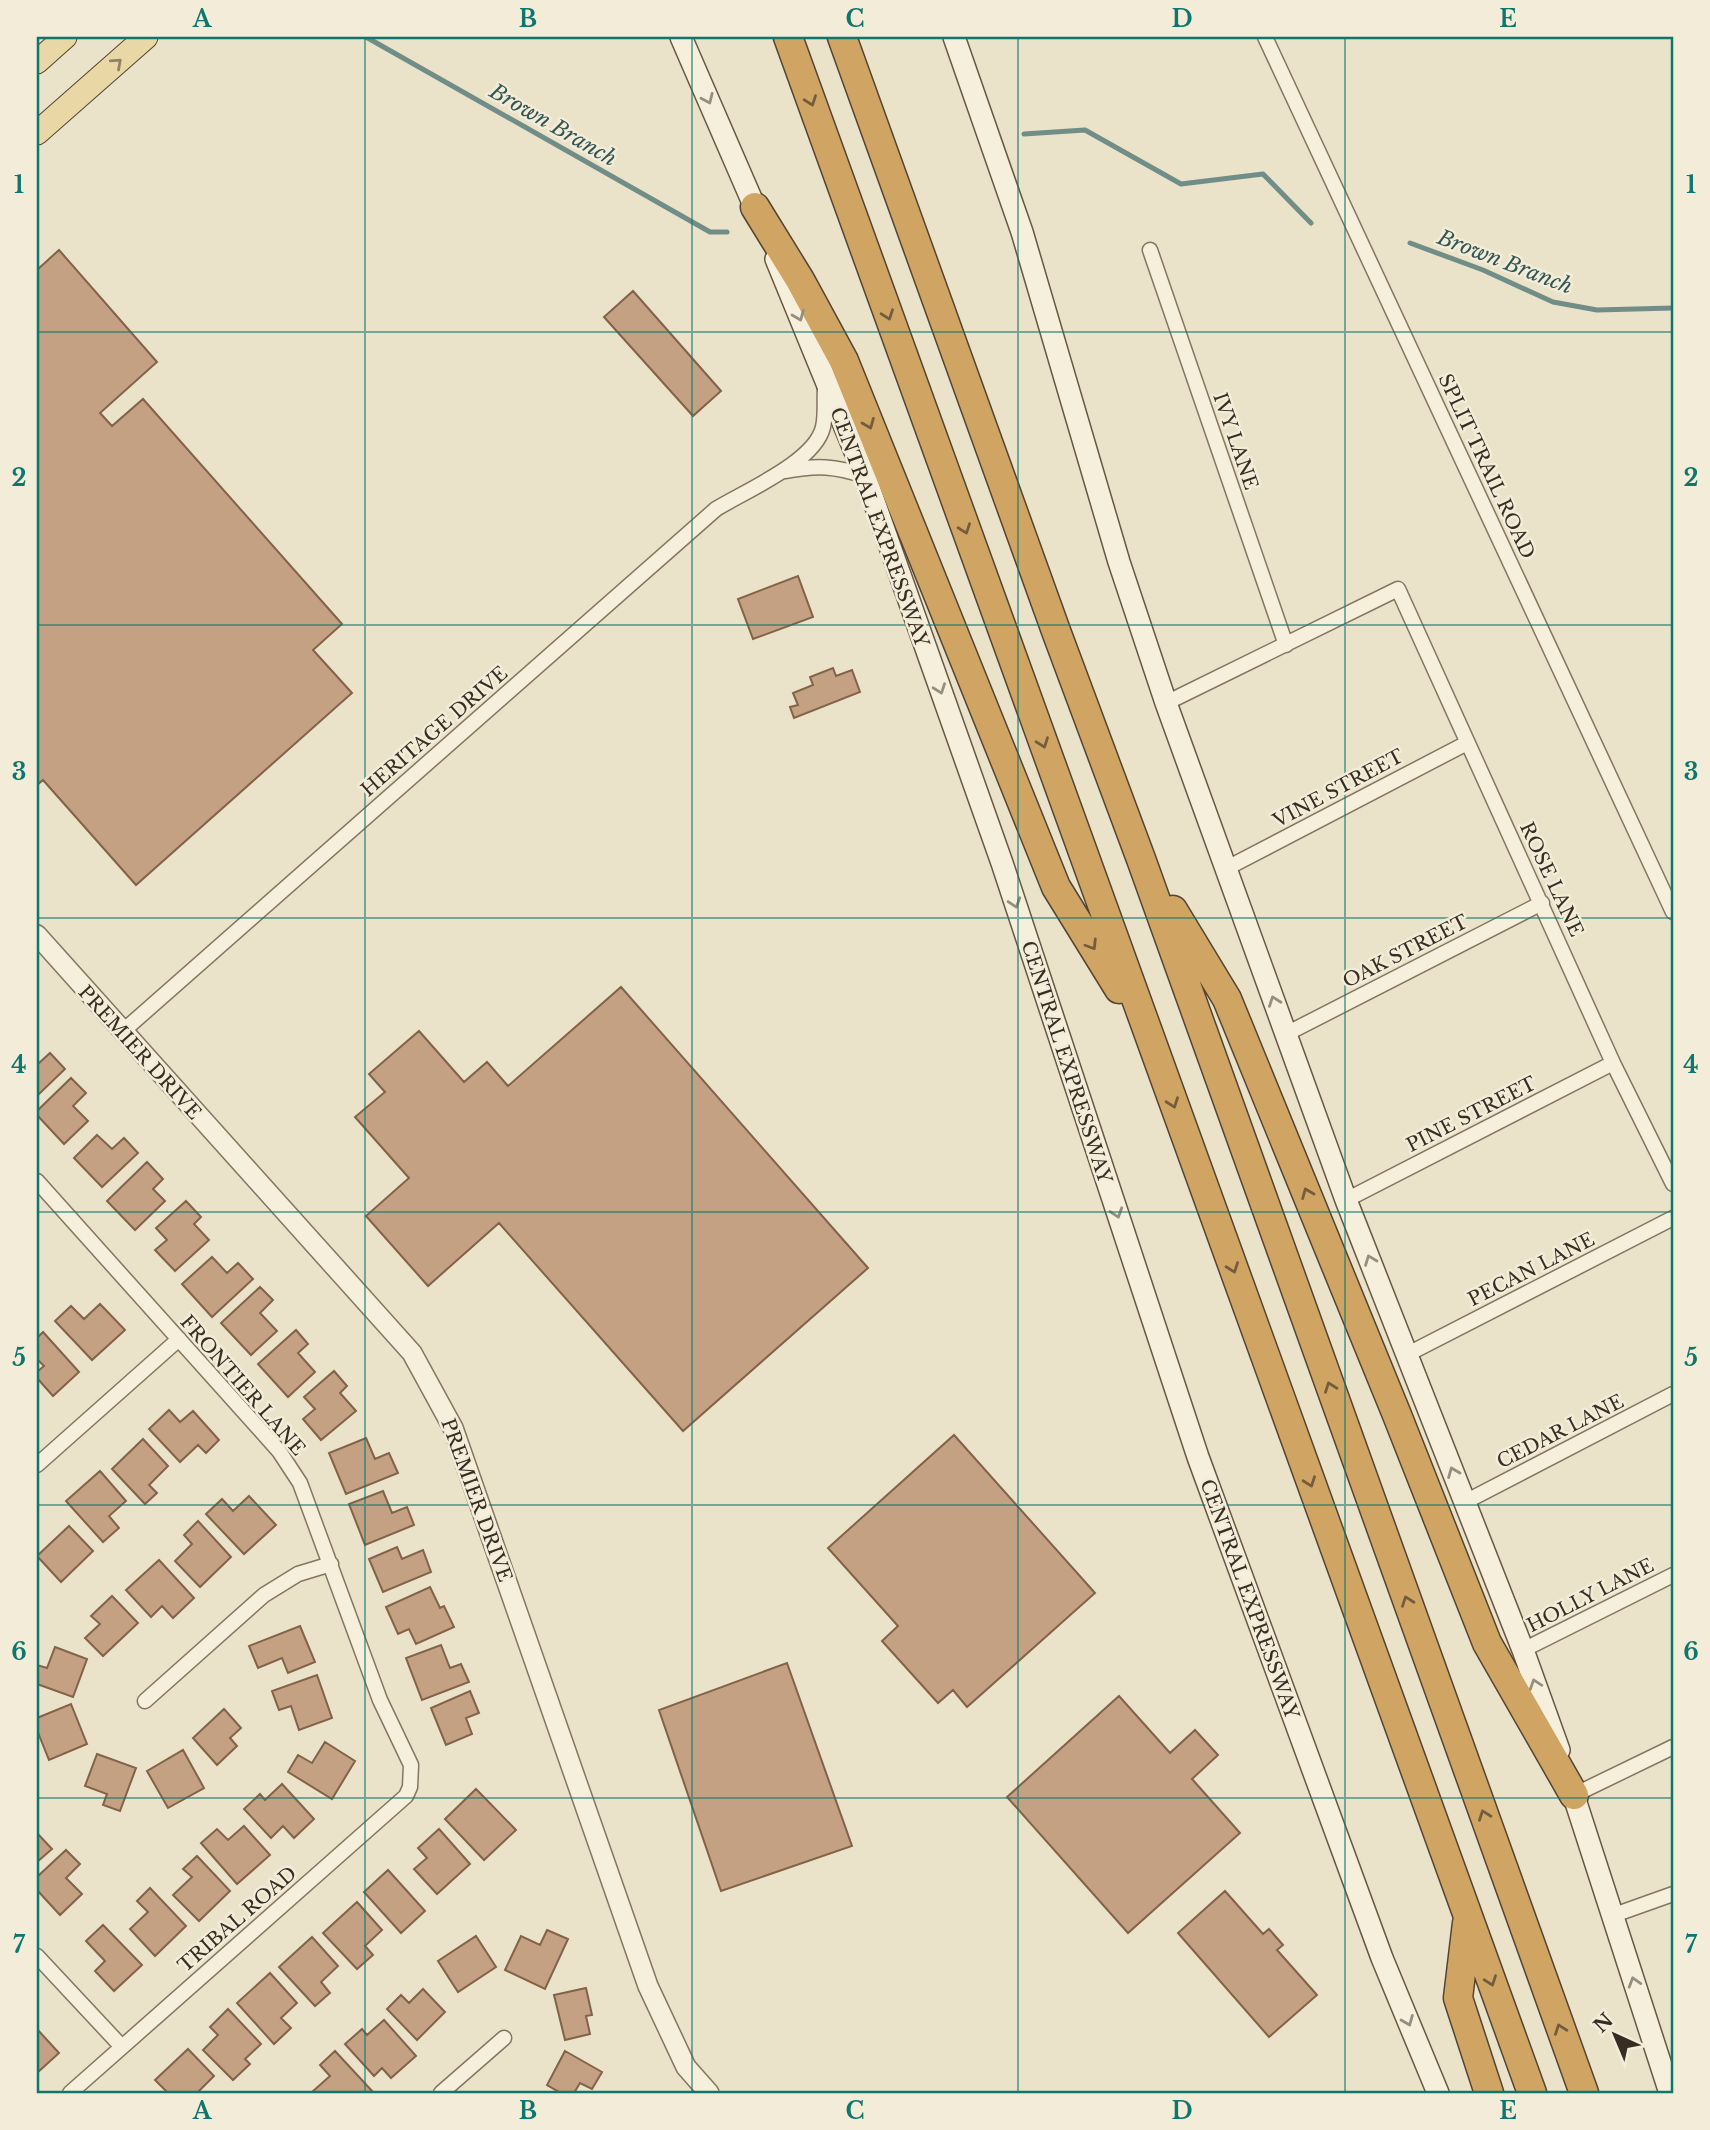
<svg xmlns="http://www.w3.org/2000/svg" width="1710" height="2130" viewBox="0 0 1710 2130" font-family="'Libre Baskerville',serif">
<rect width="100%" height="100%" fill="#eae2c9"/>
<g fill="none" stroke-linecap="round" stroke-linejoin="round">
<path stroke="#718d87" stroke-width="5" d="M366,37L710,232H727
M1024,134L1085,130L1181,184L1263,174L1311,223
M1410,243L1483,270L1553,302L1597,310L1673,308"/>
</g>
<path fill="#c4a183" stroke="#826248" stroke-width="2" d="M59,250L157,362L100,413L112,426L143,399L342,624L313,650L352,693L136,885L43,780L37,785V270Z
M633,291L721,391L693,416L604,317Z
M798,576L813,617L753,639L738,599Z
M833,668L836,676L852,670L860,692L794,718L790,707L798,705L793,693L813,685L810,677Z
M621,987L868,1268L683,1431L499,1223L428,1286L366,1216L409,1178L355,1117L385,1092L369,1074L419,1031L464,1082L487,1062L508,1086Z
M50,1053L65,1069L37,1096V1061L39,1063Z
M71,1078L86,1093L73,1106L88,1121L64,1144L37,1115V1111Z
M97,1135L112,1149L124,1138L138,1153L102,1187L74,1158Z
M147,1162L163,1179L153,1189L165,1201L135,1230L107,1201Z
M186,1201L201,1217L194,1224L209,1240L175,1271L155,1250L167,1240L156,1228Z
M212,1257L227,1273L238,1263L253,1279L212,1317L182,1284Z
M260,1287L273,1300L260,1313L277,1331L251,1355L221,1323Z
M100,1304L125,1330L92,1360L55,1321L71,1306L84,1319Z
M296,1330L308,1344L298,1353L315,1372L288,1397L258,1364Z
M43,1332L79,1372L53,1396L37,1378V1372L44,1366L37,1359V1338Z
M334,1371L347,1386L340,1393L356,1411L321,1440L303,1419L315,1409L304,1397Z
M169,1410L180,1422L193,1411L219,1440L206,1453L198,1445L180,1462L149,1429Z
M954,1435L1095,1593L967,1707L953,1690L938,1703L882,1641L898,1626L828,1548Z
M366,1438L375,1459L389,1453L398,1473L346,1494L329,1453Z
M143,1439L168,1466L149,1485L157,1493L145,1504L112,1469Z
M100,1471L126,1501L109,1516L119,1528L103,1542L66,1501Z
M383,1491L392,1513L407,1507L414,1525L365,1545L349,1504Z
M249,1496L276,1525L244,1554L206,1514L222,1499L233,1511Z
M198,1521L231,1557L200,1587L175,1561L192,1544L184,1535Z
M69,1526L93,1551L61,1582L37,1556Z
M397,1547L402,1559L423,1550L431,1572L383,1592L369,1559Z
M159,1560L194,1598L173,1618L162,1606L151,1617L126,1590Z
M430,1587L440,1608L444,1606L454,1627L416,1644L409,1629L398,1634L386,1607Z
M112,1596L138,1623L103,1656L85,1638L100,1624L91,1616Z
M300,1626L315,1662L288,1673L282,1658L258,1668L249,1646Z
M441,1645L450,1668L461,1664L469,1682L422,1700L406,1658Z
M55,1647L87,1659L73,1697L37,1684V1665L47,1668Z
M787,1663L852,1846L721,1891L659,1710Z
M317,1675L332,1718L299,1730L291,1706L279,1710L272,1691Z
M470,1691L479,1713L466,1718L472,1734L446,1745L431,1708Z
M1119,1696L1170,1753L1195,1730L1218,1755L1192,1779L1240,1833L1128,1933L1007,1797Z
M71,1704L87,1744L49,1760L37,1730V1718Z
M224,1709L241,1728L230,1738L237,1746L217,1765L193,1738Z
M325,1742L355,1761L332,1799L288,1772L298,1755L312,1763Z
M183,1750L204,1788L168,1808L147,1771Z
M97,1754L136,1768L120,1811L103,1805L107,1794L85,1786Z
M282,1784L314,1819L294,1838L283,1826L271,1838L244,1809L260,1794L265,1800Z
M476,1789L516,1830L484,1860L445,1819Z
M244,1826L270,1855L237,1884L201,1843L217,1829L228,1840Z
M439,1829L470,1864L437,1894L414,1869L427,1858L418,1848Z
M37,1833L52,1849L37,1862Z
M66,1850L80,1864L66,1878L82,1894L60,1915L37,1890V1877Z
M197,1856L230,1891L199,1921L173,1895L192,1877L183,1869Z
M388,1870L425,1911L401,1933L364,1892Z
M150,1888L186,1926L155,1956L130,1929L148,1912L137,1901Z
M1225,1891L1263,1934L1269,1929L1283,1945L1277,1950L1317,1995L1269,2037L1178,1933Z
M357,1902L382,1930L365,1946L373,1955L357,1969L323,1933Z
M103,1925L142,1965L114,1991L95,1971L105,1961L86,1941Z
M547,1930L568,1939L545,1989L505,1970L521,1936L540,1945Z
M476,1936L496,1967L458,1992L438,1961Z
M312,1937L338,1966L321,1982L330,1993L315,2006L279,1967Z
M270,1973L297,2003L281,2018L291,2028L274,2044L237,2003Z
M586,1988L592,2015L586,2016L590,2034L565,2040L554,1995Z
M423,1989L445,2012L417,2040L387,2009L401,1995L409,2003Z
M228,2009L261,2044L245,2059L250,2064L233,2080L203,2050L218,2035L210,2027Z
M384,2020L416,2056L391,2078L382,2068L374,2076L345,2044L362,2029L367,2035Z
M37,2029L59,2053L37,2073Z
M188,2049L214,2076L197,2093H168L155,2080Z
M335,2051L373,2092L372,2093L312,2092L330,2076L320,2065Z
M565,2051L602,2072L592,2089L580,2083L574,2093H561L547,2085Z"/>
<g fill="none" stroke-linecap="round" stroke-linejoin="round">
<defs>
<path id="minor" d="M1265,37L1673,912
M1150,250L1286,645
M786,471C817,465 835,466 865,476
M1166,703L1398,589L1613,1063L1673,1184
M1227,868L1467,743
M122,1032L716,509C745,491 815,462 823,427C826,414 824,401 825,388
M1286,1034L1542,903
M37,1181L279,1451L300,1483L380,1700L411,1765L410,1787L406,1796L70,2093
M1346,1200L1613,1063
M1406,1355L1673,1218
M37,1465L179,1339
M1465,1502L1673,1394
M1523,1650L1673,1575
M145,1701L264,1595L298,1574L331,1564
M1574,1795L1673,1747
M1614,1915L1673,1894
M37,1956L122,2047
M441,2093L504,2038"/>
<path id="tertiary" d="M37,935L412,1353L453,1428L648,1986L686,2067L709,2093"/>
<path id="secondary" d="M681,37L760,219
M954,37L1022,232L1119,562L1166,703L1346,1200L1523,1650L1559,1750
M776,259L865,476L1002,863L1198,1457L1382,1958L1438,2093
M1569,1781L1670,2093"/>
<path id="primary" d="M37,62L65,37
M37,133L146,37"/>
<path id="motorway" d="M788,37L1532,2093
M842,37L1056,631L1141,859L1584,2093
M755,207L800,280L844,361L1056,887L1119,989
M1173,910L1227,999L1397,1415L1487,1643L1574,1795
M1467,1923L1458,1998L1489,2093"/>
</defs>
<use href="#minor" stroke="#857560" stroke-width="17"/>
<use href="#tertiary" stroke="#857560" stroke-width="22"/>
<use href="#secondary" stroke="#675743" stroke-width="24"/>
<use href="#primary" stroke="#534433" stroke-width="25"/>
<use href="#motorway" stroke="#534433" stroke-width="31"/>
<use href="#minor" stroke="#f6efdc" stroke-width="14"/>
<use href="#tertiary" stroke="#f6efdc" stroke-width="19"/>
<use href="#secondary" stroke="#f6efdc" stroke-width="21"/>
<use href="#primary" stroke="#e9d7a6" stroke-width="23"/>
<use href="#motorway" stroke="#d0a564" stroke-width="28"/>
</g>
<defs><path id="oneway-chevron" d="M-2-3.5L2.5 0L-2 3.5" fill="none" stroke-width="1.6" stroke-linecap="round" stroke-linejoin="round" transform="scale(1.75)"/></defs>
<use stroke="#908264" href="#oneway-chevron" transform="translate(117 63) rotate(-42)"/>
<g stroke="#968e7f">
<use href="#oneway-chevron" transform="translate(708 99) rotate(66)"/>
<use href="#oneway-chevron" transform="translate(799 316) rotate(68)"/>
<use href="#oneway-chevron" transform="translate(940 689) rotate(70)"/>
<use href="#oneway-chevron" transform="translate(1015 903) rotate(72)"/>
<use href="#oneway-chevron" transform="translate(1274 1001) rotate(-110)"/>
<use href="#oneway-chevron" transform="translate(1117 1213) rotate(72)"/>
<use href="#oneway-chevron" transform="translate(1370 1260) rotate(-111)"/>
<use href="#oneway-chevron" transform="translate(1453 1472) rotate(-112)"/>
<use href="#oneway-chevron" transform="translate(1535 1684) rotate(-109)"/>
<use href="#oneway-chevron" transform="translate(1634 1982) rotate(-107)"/>
<use href="#oneway-chevron" transform="translate(1408 2021) rotate(68)"/>
</g>
<g stroke="#745d3c">
<use href="#oneway-chevron" transform="translate(811 101) rotate(70)"/>
<use href="#oneway-chevron" transform="translate(888 315) rotate(70)"/>
<use href="#oneway-chevron" transform="translate(869 424) rotate(68)"/>
<use href="#oneway-chevron" transform="translate(965 529) rotate(70)"/>
<use href="#oneway-chevron" transform="translate(1043 743) rotate(70)"/>
<use href="#oneway-chevron" transform="translate(1092 945) rotate(58)"/>
<use href="#oneway-chevron" transform="translate(1173 1103) rotate(70)"/>
<use href="#oneway-chevron" transform="translate(1307 1193) rotate(-112)"/>
<use href="#oneway-chevron" transform="translate(1233 1268) rotate(70)"/>
<use href="#oneway-chevron" transform="translate(1330 1387) rotate(-110)"/>
<use href="#oneway-chevron" transform="translate(1310 1482) rotate(70)"/>
<use href="#oneway-chevron" transform="translate(1407 1601) rotate(-110)"/>
<use href="#oneway-chevron" transform="translate(1484 1815) rotate(-110)"/>
<use href="#oneway-chevron" transform="translate(1491 1981) rotate(70)"/>
<use href="#oneway-chevron" transform="translate(1560 2029) rotate(-110)"/>
</g>
<path fill="none" stroke="#0f766e" stroke-width="2" stroke-opacity="0.55" d="M365,37V2093M692,37V2093M1018,37V2093M1345,37V2093M37,332H1673M37,625H1673M37,918H1673M37,1212H1673M37,1505H1673M37,1798H1673"/>
<g text-anchor="middle" stroke-width="5" stroke-linejoin="round" paint-order="stroke">
<g font-size="19" fill="#372d22" stroke="#f2ecd8">
<text transform="translate(1236 441) rotate(71)" y="7">IVY LANE</text>
<text transform="translate(1487 466) rotate(65)" y="7">SPLIT TRAIL ROAD</text>
<text transform="translate(880 527) rotate(70)" y="7">CENTRAL EXPRESSWAY</text>
<text transform="translate(434 731) rotate(-41)" y="7">HERITAGE DRIVE</text>
<text transform="translate(1338 788) rotate(-28)" y="7">VINE STREET</text>
<text transform="translate(1552 879) rotate(65)" y="7">ROSE LANE</text>
<text transform="translate(1405 951) rotate(-27)" y="7">OAK STREET</text>
<text transform="translate(140 1052) rotate(48)" y="7">PREMIER DRIVE</text>
<text transform="translate(1067 1062) rotate(72)" y="7">CENTRAL EXPRESSWAY</text>
<text transform="translate(1471 1114) rotate(-27)" y="7">PINE STREET</text>
<text transform="translate(1531 1269) rotate(-27)" y="7">PECAN LANE</text>
<text transform="translate(243 1385) rotate(49)" y="7">FRONTIER LANE</text>
<text transform="translate(1560 1431) rotate(-27)" y="7">CEDAR LANE</text>
<text transform="translate(477 1500) rotate(70)" y="7">PREMIER DRIVE</text>
<text transform="translate(1590 1595) rotate(-27)" y="7">HOLLY LANE</text>
<text transform="translate(1250 1599) rotate(70)" y="7">CENTRAL EXPRESSWAY</text>
<text transform="translate(237 1919) rotate(-41)" y="7">TRIBAL ROAD</text>
</g>
<g font-size="21" font-style="italic" fill="#325555" stroke="#f2ecd8">
<text transform="translate(553 125) rotate(30)" y="7">Brown Branch</text>
<text transform="translate(1505 262) rotate(21)" y="7">Brown Branch</text>
</g>
</g>
<rect width="1710" height="2130" fill="none" stroke="#f2ecd8" stroke-width="77"/>
<g transform="translate(1615 2035) rotate(316)" stroke="#f2ecd8" stroke-width="5" paint-order="stroke">
<path d="M0-5L12 26L0 18L-12 26Z" fill="#372d22"/>
<text y="-10" font-size="19" font-weight="bold" text-anchor="middle" fill="#372d22">N</text>
</g>
<rect x="38" y="38" width="1634" height="2054" fill="none" stroke="#0f766e" stroke-width="2.5"/>
<g font-size="23" text-anchor="middle" font-weight="bold" fill="#0f766e">
<text x="202" y="27">A</text>
<text x="528" y="27">B</text>
<text x="855" y="27">C</text>
<text x="1182" y="27">D</text>
<text x="1508" y="27">E</text>
<text x="19" y="193">1</text>
<text x="1691" y="193">1</text>
<text x="19" y="486">2</text>
<text x="1691" y="486">2</text>
<text x="19" y="780">3</text>
<text x="1691" y="780">3</text>
<text x="19" y="1073">4</text>
<text x="1691" y="1073">4</text>
<text x="19" y="1366">5</text>
<text x="1691" y="1366">5</text>
<text x="19" y="1660">6</text>
<text x="1691" y="1660">6</text>
<text x="19" y="1953">7</text>
<text x="1691" y="1953">7</text>
<text x="202" y="2119">A</text>
<text x="528" y="2119">B</text>
<text x="855" y="2119">C</text>
<text x="1182" y="2119">D</text>
<text x="1508" y="2119">E</text>
</g>
</svg>
